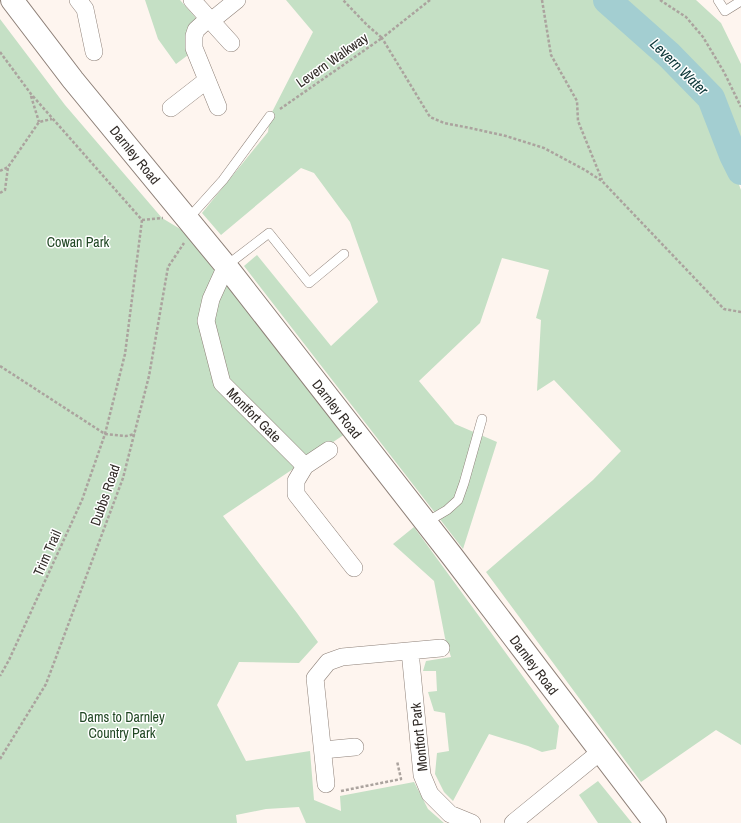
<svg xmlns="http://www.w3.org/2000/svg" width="741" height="823" viewBox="0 0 741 823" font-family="'Archivo Narrow',sans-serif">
<rect width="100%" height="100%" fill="#fef5ef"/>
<path fill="#c5e0c5" d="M145,0H180L196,18C192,35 180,34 188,55L176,64L158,39Z
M286,0H595L681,76L715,122L741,190V745L716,730L641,782L486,572L593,480L621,451L554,380L537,391L541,320L536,318L549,270L502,258L480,323L419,381L455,424L497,442L463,549L244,266L257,255L331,346L378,302L350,222L314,173L301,168L221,235L202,213L268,132L270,116L313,32Z
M621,0H696L721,23L741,64V139L727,105Z
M0,19L65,105L162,218L210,247L345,434L223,516L297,613L318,642L299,663L239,662L217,705L246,761L310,751L314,800L341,811L340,796L414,782L428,809L444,823H306L299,807L266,809L236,815L237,823H0Z
M414,527L559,726L556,749L542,752L528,746L489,734L453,801L444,792L435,774L437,753L449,751L445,713L434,711L428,692L437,691L436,671H423L426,661L451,657L445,638L434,581L393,544Z
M598,781L632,823H598L579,795Z"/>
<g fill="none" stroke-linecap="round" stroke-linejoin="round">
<path stroke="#a3ced1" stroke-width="28" d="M607,0L669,55L711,98L733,155L741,171"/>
<defs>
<path id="service" d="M718,0L725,11L741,1
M187,220L223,180L270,116
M226,266L269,233L309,283L344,254
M425,523L447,510L458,500L464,483L482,419"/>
<path id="minor" d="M78,0L85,9L94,52
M192,0L231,43
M208,19L196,30L194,36V48L218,107
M211,21L237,0
M171,108L207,80
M226,266L211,299L206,321L222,383L305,466L296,481V494L354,568
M305,466L329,450
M410,651L422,775L430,794L450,814L472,823
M323,750L355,747
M326,784L315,678L328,662L342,657L441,648
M513,823L600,752"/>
<path id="secondary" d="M12,0L73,80L226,266L452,556L655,823"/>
</defs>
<use href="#service" stroke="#8e8078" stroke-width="10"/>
<use href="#minor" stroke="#8e8078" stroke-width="18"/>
<use href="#secondary" stroke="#8e8078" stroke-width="24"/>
<path stroke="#aba39e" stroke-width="2.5" stroke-dasharray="3 2" stroke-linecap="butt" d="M430,0L382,38L430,117L444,123L470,128L506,136L544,148L585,170L602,181L724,309L741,312
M542,0L551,55L577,101L578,121L602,180
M660,0L686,17L703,37L724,72L741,107
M0,52L31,94L142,220L125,354L105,434L82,500L9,660L0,676
M31,96L39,122
M280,109L382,38L367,25L343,0
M0,171L8,167
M0,193L5,190L8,167L39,122L52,119
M142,220L163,218
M0,366L105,434L126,436L135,434
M0,759L46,684L123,478L149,376L168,267L184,243
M341,791L401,779L397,761"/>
<use href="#service" stroke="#fff" stroke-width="9"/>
<use href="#minor" stroke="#fff" stroke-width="17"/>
<use href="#secondary" stroke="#fff" stroke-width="22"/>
</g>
<g text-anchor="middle" stroke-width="3" stroke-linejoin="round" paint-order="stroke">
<g font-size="14" fill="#312b27" stroke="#fff">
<text transform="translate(332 60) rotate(-35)" y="5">Levern Walkway</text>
<text transform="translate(135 155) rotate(51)" y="5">Darnley Road</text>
<text transform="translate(337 409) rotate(52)" y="5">Darnley Road</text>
<text transform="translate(254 415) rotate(45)" y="5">Montfort Gate</text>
<text transform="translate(105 495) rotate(-71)" y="5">Dubbs Road</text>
<text transform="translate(47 553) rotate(-66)" y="5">Trim Trail</text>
<text transform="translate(534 665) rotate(53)" y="5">Darnley Road</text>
<text transform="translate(419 737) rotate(-96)" y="5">Montfort Park</text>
</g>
<g font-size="14" fill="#204723" stroke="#fff">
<text x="78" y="247">Cowan Park</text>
<text x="122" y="722">Dams to Darnley<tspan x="122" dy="16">Country Park</tspan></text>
</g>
<g font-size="15" font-style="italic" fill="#0b3638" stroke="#fff">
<text transform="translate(679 67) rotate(44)" y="5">Levern Water</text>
</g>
</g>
</svg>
